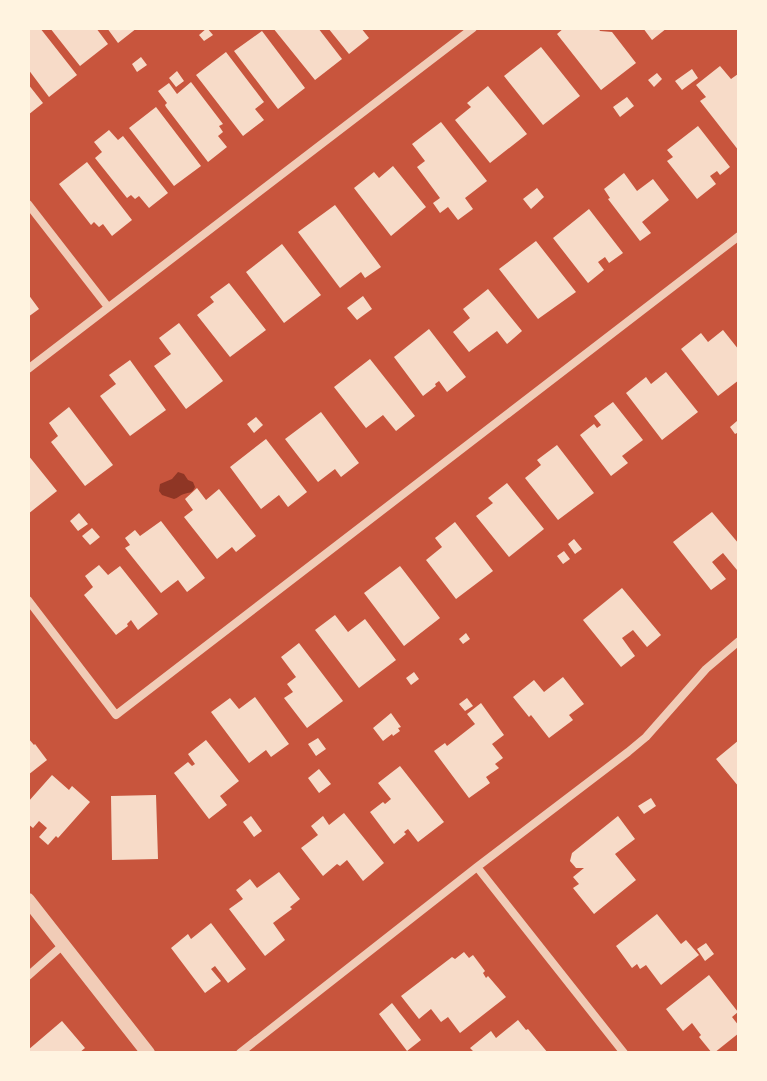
<svg xmlns="http://www.w3.org/2000/svg" width="767" height="1081" viewBox="0 0 767 1081" font-family="'PT Sans Narrow',sans-serif">
<rect width="100%" height="100%" fill="#c8553d"/>
<path fill="#8f3625" d="M178,472L184,474L188,480L193,482L195,487C192,494 189,492 184,494C180,495 178,498 174,499L162,495L159,491L160,484L172,479Z"/>
<path fill="#f7dbc8" d="M28,28H40L77,75L49,97L28,69Z
M50,28H96L108,44L80,66Z
M107,28H137L118,43Z
M207,28L213,35L204,41L199,35Z
M273,28H318L342,59L315,80Z
M328,28H361L369,38L349,54Z
M564,28H598L600,31L612,32L636,63L601,90L557,34Z
M643,28H667L652,40Z
M262,31L305,88L278,109L234,51Z
M541,47L580,96L543,125L504,76Z
M226,52L264,102L255,109L264,120L243,136L196,75Z
M141,57L147,65L137,72L132,64Z
M720,66L731,79L738,74L739,75V151L700,101L706,97L696,85Z
M692,69L698,78L682,90L675,81Z
M177,71L184,81L176,87L169,78Z
M657,73L662,79L654,87L648,80Z
M191,82L223,124L219,126L223,132L218,136L227,147L208,162L166,107L165,105L167,103L158,91L169,83L177,94Z
M28,84L43,103L28,115Z
M488,86L527,134L490,163L455,120L471,107L467,103Z
M627,97L634,106L620,117L613,107Z
M156,107L201,166L174,186L129,128Z
M441,122L487,181L465,198L473,209L458,220L448,207L440,213L433,203L440,198L417,167L425,161L412,144Z
M698,126L730,167L720,175L717,171L710,176L716,184L697,199L667,161L673,157L667,150Z
M109,130L118,140L123,136L168,193L149,208L139,196L135,199L131,195L127,198L95,158L102,152L94,142Z
M87,162L132,220L112,236L103,224L99,227L94,222L91,225L59,184Z
M393,166L426,207L391,236L354,188L374,172L379,178Z
M624,173L637,191L653,179L669,200L642,222L651,233L640,241L608,199L610,198L604,189Z
M537,188L544,197L531,209L523,199Z
M335,205L381,267L365,278L361,272L340,288L298,232Z
M589,209L623,253L609,263L605,257L598,262L604,270L588,283L553,238Z
M536,241L576,292L538,319L499,269Z
M282,244L321,295L284,323L246,272Z
M229,283L266,330L230,357L197,315L214,302L210,297Z
M488,289L522,331L507,344L497,331L469,352L453,332L470,318L463,309Z
M28,294L39,309L28,317Z
M363,296L372,309L357,320L347,308Z
M179,323L223,381L186,409L154,366L171,354L159,338Z
M429,329L466,377L447,392L439,381L435,384L436,386L423,396L394,357Z
M723,330L739,350V380L718,396L681,349L701,333L708,342Z
M370,359L415,416L396,431L383,415L366,428L334,387Z
M130,360L166,410L130,436L100,396L116,384L109,375Z
M666,372L698,412L662,440L626,393L646,377L651,384Z
M613,402L643,440L622,456L628,463L611,476L580,435L594,424L597,428L601,425L594,416Z
M69,407L113,465L85,486L51,442L58,436L49,423Z
M321,412L359,463L341,477L335,469L318,482L285,439Z
M256,417L263,425L254,433L247,424Z
M737,421L739,423V432L735,434L730,427Z
M266,439L307,492L288,507L279,495L261,509L230,467Z
M557,445L594,493L558,520L525,478L541,465L537,460Z
M28,455L57,491L28,514Z
M507,483L544,529L509,557L476,516L493,503L488,498Z
M197,488L206,500L219,489L256,536L236,552L232,547L217,559L184,517L193,510L185,499Z
M712,512L739,544V568L737,570L723,553L718,557L712,562L726,579L711,590L673,542Z
M79,513L88,524L78,531L70,521Z
M161,521L205,578L187,592L178,580L161,593L125,548L130,545L125,538L135,530L140,536Z
M455,522L493,571L456,599L426,560L442,547L435,538Z
M92,528L100,537L90,545L82,536Z
M574,539L582,549L575,554L568,544Z
M564,551L570,559L563,564L557,556Z
M99,565L108,575L120,566L158,614L138,630L131,620L127,624L128,626L116,635L84,595L93,587L85,576Z
M400,566L440,618L404,646L364,593Z
M622,588L661,635L647,647L633,630L622,638L635,656L621,667L583,620Z
M335,615L348,632L365,619L396,660L359,688L315,630Z
M466,633L470,639L463,644L459,639Z
M299,643L343,701L307,728L284,698L293,692L287,684L296,677L281,657Z
M414,672L419,679L411,685L406,678Z
M563,677L584,704L569,715L573,720L549,738L531,715L529,717L513,697L534,680L544,692Z
M255,697L289,744L271,757L266,750L249,763L211,712L230,698L239,709Z
M467,698L473,706L465,711L459,704Z
M481,703L504,735L492,744L503,758L495,764L499,768L486,777L490,783L469,798L434,751L445,743L447,746L475,724L467,714Z
M391,713L401,727L398,728L400,731L393,736L392,734L383,741L373,728Z
M28,738L34,745L35,744L47,760L28,775Z
M318,738L326,749L316,756L308,744Z
M206,740L239,781L220,796L227,805L209,819L174,773L188,762L192,766L195,764L188,754Z
M739,740V787L716,759Z
M400,766L444,822L418,842L408,829L404,832L406,834L394,844L370,812L383,802L385,804L391,799L378,783Z
M319,769L331,784L319,793L308,778Z
M52,775L69,790L72,786L90,802L58,838L56,836L48,845L39,837L47,828L39,821L33,828L28,824V802Z
M156,795L158,859L112,860L111,796Z
M651,798L656,806L644,814L638,806Z
M344,813L384,863L363,881L347,860L340,866L337,864L323,876L301,848L318,835L311,826L323,816L329,825Z
M251,816L262,831L254,837L243,822Z
M618,816L635,839L615,854L636,880L594,914L573,888L579,884L573,877L584,868H576L570,861L572,853Z
M279,872L300,899L290,907L292,909L273,923L285,940L265,956L229,909L243,899L236,890L250,879L257,888Z
M657,914L681,944L686,940L699,955L661,985L646,965L640,969L637,964L632,968L616,946Z
M211,923L246,969L228,983L215,966L211,969L221,981L205,993L171,948L188,934L191,939Z
M706,943L714,954L705,961L697,949Z
M464,952L469,958L473,955L485,971L483,973L486,978L488,976L506,997L460,1033L448,1017L441,1022L431,1009L419,1019L401,996L452,957L455,959Z
M709,975L738,1012L732,1017L739,1026V1033L714,1053H712L699,1037L701,1035L692,1023L683,1031L666,1009Z
M392,1003L421,1040L407,1051L379,1014Z
M518,1020L526,1030L528,1029L548,1053H475L470,1048L491,1031L496,1038Z
M62,1021L85,1048L79,1053H28V1050Z"/>
<g fill="none" stroke-linecap="round" stroke-linejoin="round">
<path stroke="#f1ccb7" stroke-width="8" d="M28,204L108,307
M28,369L473,28
M28,600L116,715L739,236
M477,867L624,1053
M28,976L63,945
M240,1053L477,867L628,752L646,737L706,669L739,641"/>
<path stroke="#f1ccb7" stroke-width="14" d="M28,900L148,1053"/>
</g>
<rect width="767" height="1081" fill="none" stroke="#fff3e0" stroke-width="60"/>
</svg>
